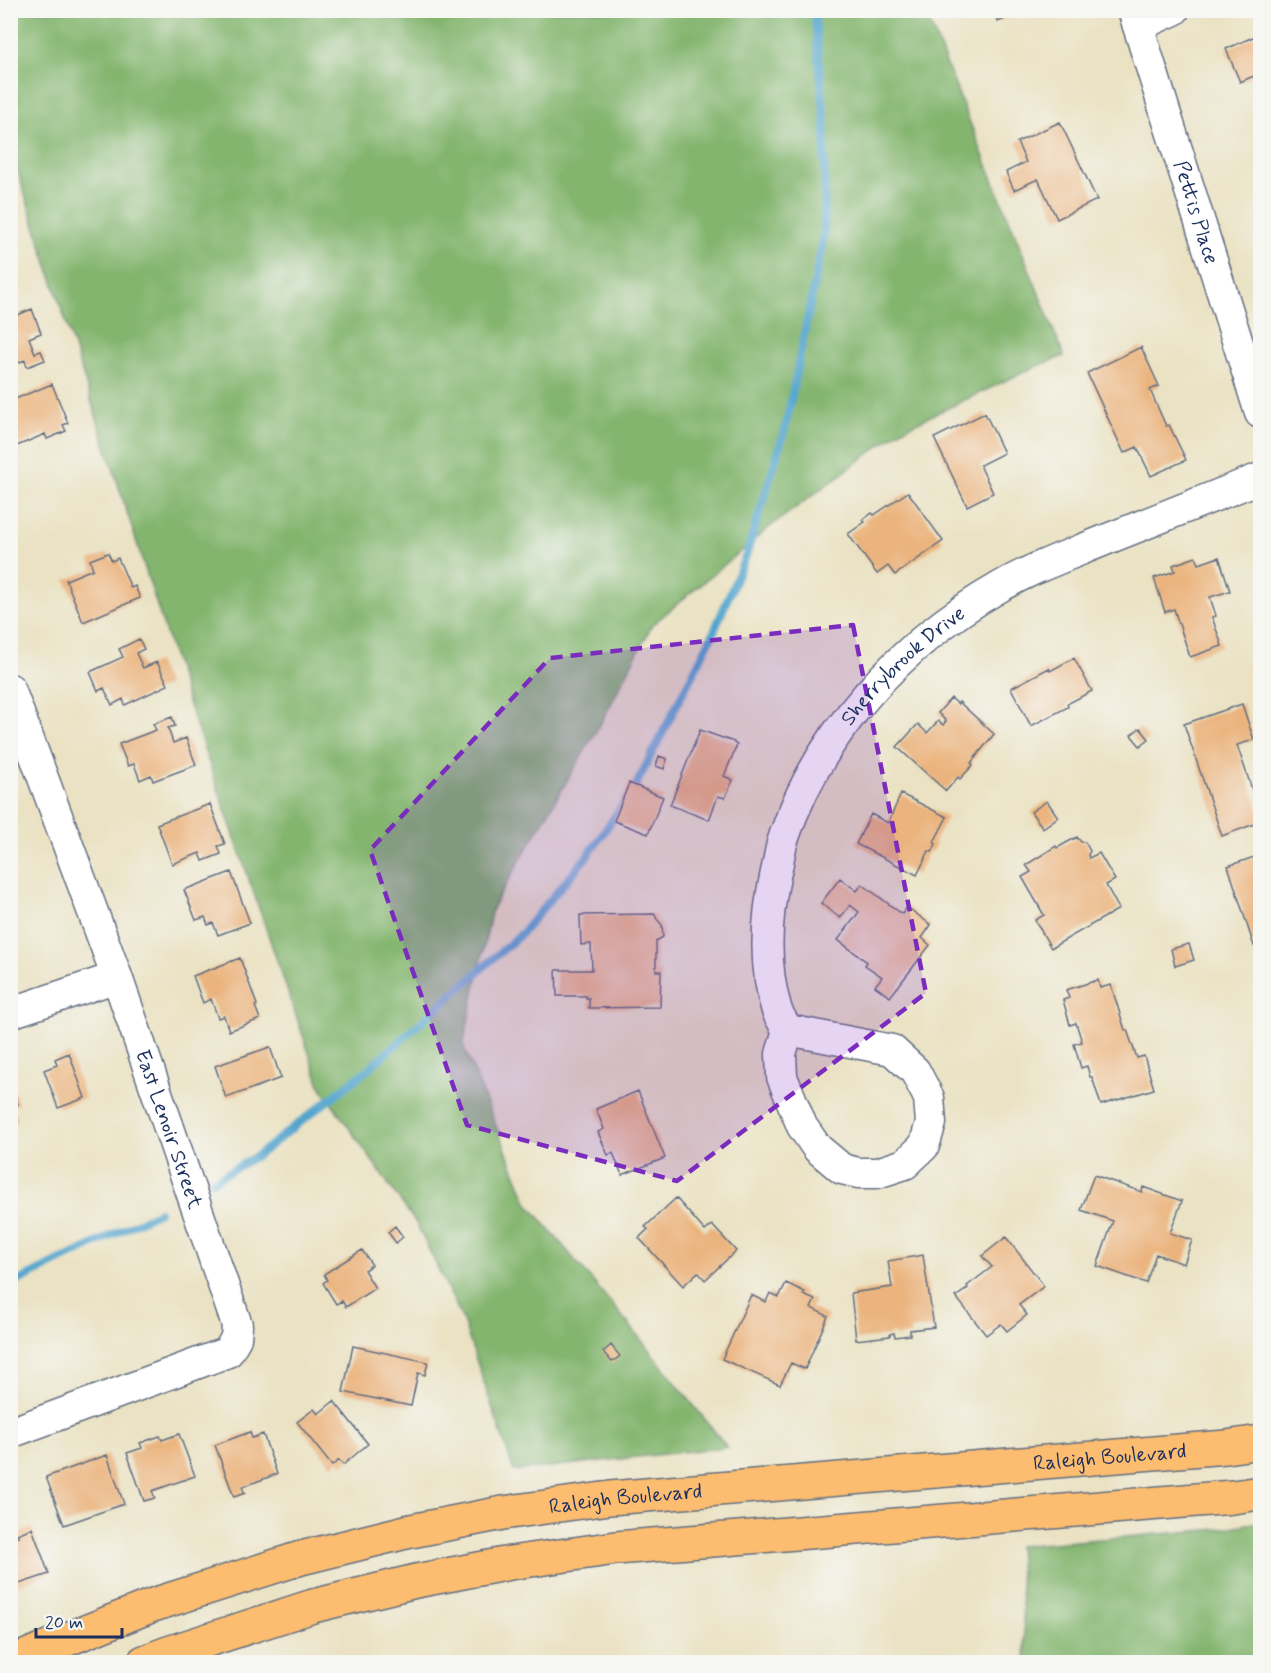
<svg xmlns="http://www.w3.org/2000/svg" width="1271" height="1673" viewBox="0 0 1271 1673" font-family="Mynerve,sans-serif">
<rect width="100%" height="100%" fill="#f6f6f2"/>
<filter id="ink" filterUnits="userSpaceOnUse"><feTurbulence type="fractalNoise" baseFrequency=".0167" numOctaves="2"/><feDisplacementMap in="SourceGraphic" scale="12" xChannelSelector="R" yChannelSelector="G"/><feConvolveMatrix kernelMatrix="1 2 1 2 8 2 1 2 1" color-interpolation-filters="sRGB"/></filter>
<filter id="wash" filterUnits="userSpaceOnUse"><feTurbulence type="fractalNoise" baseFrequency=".008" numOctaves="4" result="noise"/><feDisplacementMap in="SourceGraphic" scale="24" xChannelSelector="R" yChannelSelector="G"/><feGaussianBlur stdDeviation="1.35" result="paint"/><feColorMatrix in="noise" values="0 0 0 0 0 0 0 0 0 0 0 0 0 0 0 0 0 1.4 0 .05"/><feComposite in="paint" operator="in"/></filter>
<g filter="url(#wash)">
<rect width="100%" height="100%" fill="#eae2c3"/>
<path fill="#83b56e" stroke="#4f7266" stroke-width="1.5" d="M10,11H925L1064,356L1035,367L901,430L771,526L652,625L602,721L492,908L463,1045L528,1204L626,1321L727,1447L514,1471L462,1318L416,1223L321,1088L188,702L11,151Z
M1260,1522V1662H1026L1018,1546L1219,1529Z"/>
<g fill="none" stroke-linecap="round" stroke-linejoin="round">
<path stroke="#53a5ce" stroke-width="8" d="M213,1181L258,1155L366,1071L522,933L589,854L636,785L712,636L747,553L785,429L824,235L825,122L814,10
M10,1285L159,1212"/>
</g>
<g id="blocks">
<path fill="#ebb47e" d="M993,10H1023L998,22Z
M1260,34V85L1256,75L1240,82L1226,49Z
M1060,122L1097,200L1057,219L1038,179L1014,190L1006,172L1026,162L1017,142Z
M10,261L19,282L13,284L16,291L10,293Z
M32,309L41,333L29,338L35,353L41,351L45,360L27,367L25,360L10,366V318Z
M1141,347L1159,386L1150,390L1166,426L1169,425L1186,460L1151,476L1137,447L1124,453L1087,373Z
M52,384L68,423L63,425L66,431L47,439L45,434L17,446L10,431V401Z
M985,413L1004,453L980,465L993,493L967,506L934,438Z
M908,492L943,541L895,575L888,566L877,574L848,534L865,522L863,520L872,513L874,515Z
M108,553L112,561L118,558L131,588L135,586L140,598L83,622L66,580L93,569L90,560Z
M1196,557L1199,564L1219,557L1230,591L1210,597L1216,616L1212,617L1222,646L1190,657L1174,609L1165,612L1154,578L1175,571L1173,565Z
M139,639L144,649L136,653L143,668L157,662L168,685L125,705L123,699L112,705L104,688L98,691L90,672L123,657L119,649Z
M1074,658L1092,691L1067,704L1068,707L1031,726L1011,688L1049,668L1050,671Z
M951,698L958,704L959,702L994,734L971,763L973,765L960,779L958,777L946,791L897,747L918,724L927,733L938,721L943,725L946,721L938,713Z
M1242,704L1254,740L1237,745L1260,813V822L1222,836L1184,724Z
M172,717L175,726L168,728L173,743L186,738L196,765L153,781L151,775L140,780L134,764L128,766L119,744L156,730L153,724Z
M1140,728L1149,739L1140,746L1131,735Z
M700,730L734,742V743L737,745L724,776L733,780L725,798L718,796L709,820L670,805Z
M659,756L667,759L664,769L656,766Z
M629,783L663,797L648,834L614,821Z
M901,794L947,817L934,842L936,844L932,852L929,851L917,875L856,844L871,814L888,823Z
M1047,801L1058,817L1043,828L1031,812Z
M210,804L225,844L218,846L221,854L203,861L200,853L172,864L157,824Z
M1077,837L1081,842H1085L1090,851L1088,855L1089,858L1099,853L1115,880L1106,885L1119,909L1051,948L1035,920L1044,915L1022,877L1031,872L1026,865L1056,846L1057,848Z
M1260,855V944L1254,946L1228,866Z
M231,872L250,923L218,935L213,923L208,925L205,917L196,920L184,890Z
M840,878L857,891L862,884L902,914L907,907L931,925L922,938L930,945L890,997L875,986L882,977L865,965L867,962L838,940L859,912L850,905L840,918L821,903Z
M655,914L656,918L662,925L663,937L656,941V971H661L660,1007L589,1008V998H586V996H557L556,970H592L591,944L581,945L580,915Z
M1189,944L1194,960L1175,966L1171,949Z
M240,958L257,1005L255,1006L260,1019L229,1031L224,1016L218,1018L211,999L203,1003L193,976Z
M1098,980L1100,988L1111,985L1125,1030H1127L1137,1058L1144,1056L1154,1089L1101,1105L1092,1077H1090L1087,1066L1081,1068L1074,1044L1082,1042L1076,1023L1070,1025L1063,1000L1069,998L1066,990Z
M270,1047L281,1078L226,1098L215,1066Z
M69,1053L85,1098L58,1108L44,1070L57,1065L55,1059Z
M10,1089H13L18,1104L13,1106L18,1121L10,1124Z
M638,1091L665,1158L622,1175L613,1153L608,1155L598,1132L604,1129L596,1109Z
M1094,1175L1142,1192L1143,1187L1182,1201L1170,1233L1192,1240L1184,1264L1156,1254L1146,1283L1097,1266L1113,1221L1081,1210Z
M676,1198L705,1231L712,1225L736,1251L705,1280L698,1272L683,1286L639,1238L648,1229L645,1227Z
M395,1226L403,1237L396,1243L388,1232Z
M1006,1237L1044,1286L1019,1305L1027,1315L1007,1331L1001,1324L986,1335L956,1297L968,1288L967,1286L992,1267L982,1256Z
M362,1250L372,1265L364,1270L375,1288L346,1307L342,1301L336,1304L323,1283L327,1280L324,1274Z
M923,1255L934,1327L910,1330V1335L895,1337L894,1333L890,1334V1336L856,1340L851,1293L892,1287L888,1261Z
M786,1283L805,1292L803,1295L815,1300L811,1308L828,1316L805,1369L791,1363L780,1385L722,1359L751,1295L766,1302L770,1293L779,1297Z
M611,1345L620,1356L612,1362L603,1352Z
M353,1346L428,1362L425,1375L418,1373L411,1406L343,1392Z
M334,1401L368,1444L343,1465L339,1460L332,1466L297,1422L314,1409L318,1414Z
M250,1432L252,1438L263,1434L277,1474L242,1487L245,1493L234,1497L215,1445Z
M179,1434L195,1476L152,1491L155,1498L144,1501L127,1453L142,1448L140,1443L160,1436L162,1440Z
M107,1455L124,1504L64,1525L46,1477Z
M32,1528L49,1574L10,1587V1539L19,1536L17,1534Z"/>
</g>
</g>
<g filter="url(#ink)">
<use href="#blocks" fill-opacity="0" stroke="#636e81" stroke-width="1.5"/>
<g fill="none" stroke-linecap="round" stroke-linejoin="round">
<defs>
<g id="minor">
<path id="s1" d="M1133,10L1260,413"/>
<path d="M1138,26L1174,10"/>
<path id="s2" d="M10,689L117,977L237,1325L236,1338L228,1352L10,1433"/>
<path d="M10,1013L117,977"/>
<path id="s3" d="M788,1030L892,1050L915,1071L929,1098L931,1123L924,1146L905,1164L877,1173H858L842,1169L817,1148L802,1126L782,1077L781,1054L788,1030C784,1024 780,1018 777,1011C763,966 766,917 776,872C779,860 780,848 784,837C820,731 902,643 998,588C1032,568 1069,555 1105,540C1157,519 1209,498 1260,478"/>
</g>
<g id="major">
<path id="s4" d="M14,1662L43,1649L153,1605L301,1558L406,1532L503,1513L610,1498L1226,1447L1260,1442"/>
<path d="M144,1662L168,1653L313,1606L416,1581L510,1563L616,1548L1233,1497L1260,1493"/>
</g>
</defs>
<use href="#minor" stroke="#636e81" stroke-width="33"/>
<use href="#major" stroke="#636e81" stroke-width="36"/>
<use href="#minor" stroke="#fff" stroke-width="30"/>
<use href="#major" stroke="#fcbd6f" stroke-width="33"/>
</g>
</g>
<path fill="#7b2cbf" fill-opacity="0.2" stroke="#7b2cbf" stroke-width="4.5" stroke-dasharray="12 8" stroke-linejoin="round" d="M853,625L926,993L677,1181L467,1125L370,850L550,658Z"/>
<g text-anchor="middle" stroke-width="4.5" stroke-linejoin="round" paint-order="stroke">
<g font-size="21" fill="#1b2f5e" stroke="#f6f6f2">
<text dy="7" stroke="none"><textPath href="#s1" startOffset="212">Pettis Place</textPath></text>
<text dy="7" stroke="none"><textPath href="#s3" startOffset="878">Sherrybrook Drive</textPath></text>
<text dy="7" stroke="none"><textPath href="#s2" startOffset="468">East Lenoir Street</textPath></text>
<text dy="7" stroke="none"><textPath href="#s4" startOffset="1122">Raleigh Boulevard</textPath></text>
<text dy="7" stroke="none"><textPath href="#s4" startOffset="636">Raleigh Boulevard</textPath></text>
</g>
</g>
<rect width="1271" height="1673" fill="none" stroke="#f6f6f2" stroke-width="36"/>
<path d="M36 1628v9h86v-9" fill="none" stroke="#1b2f5e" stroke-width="3"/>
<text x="45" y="1628" font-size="18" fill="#1b2f5e" stroke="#f6f6f2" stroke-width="4.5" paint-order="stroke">20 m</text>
</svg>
